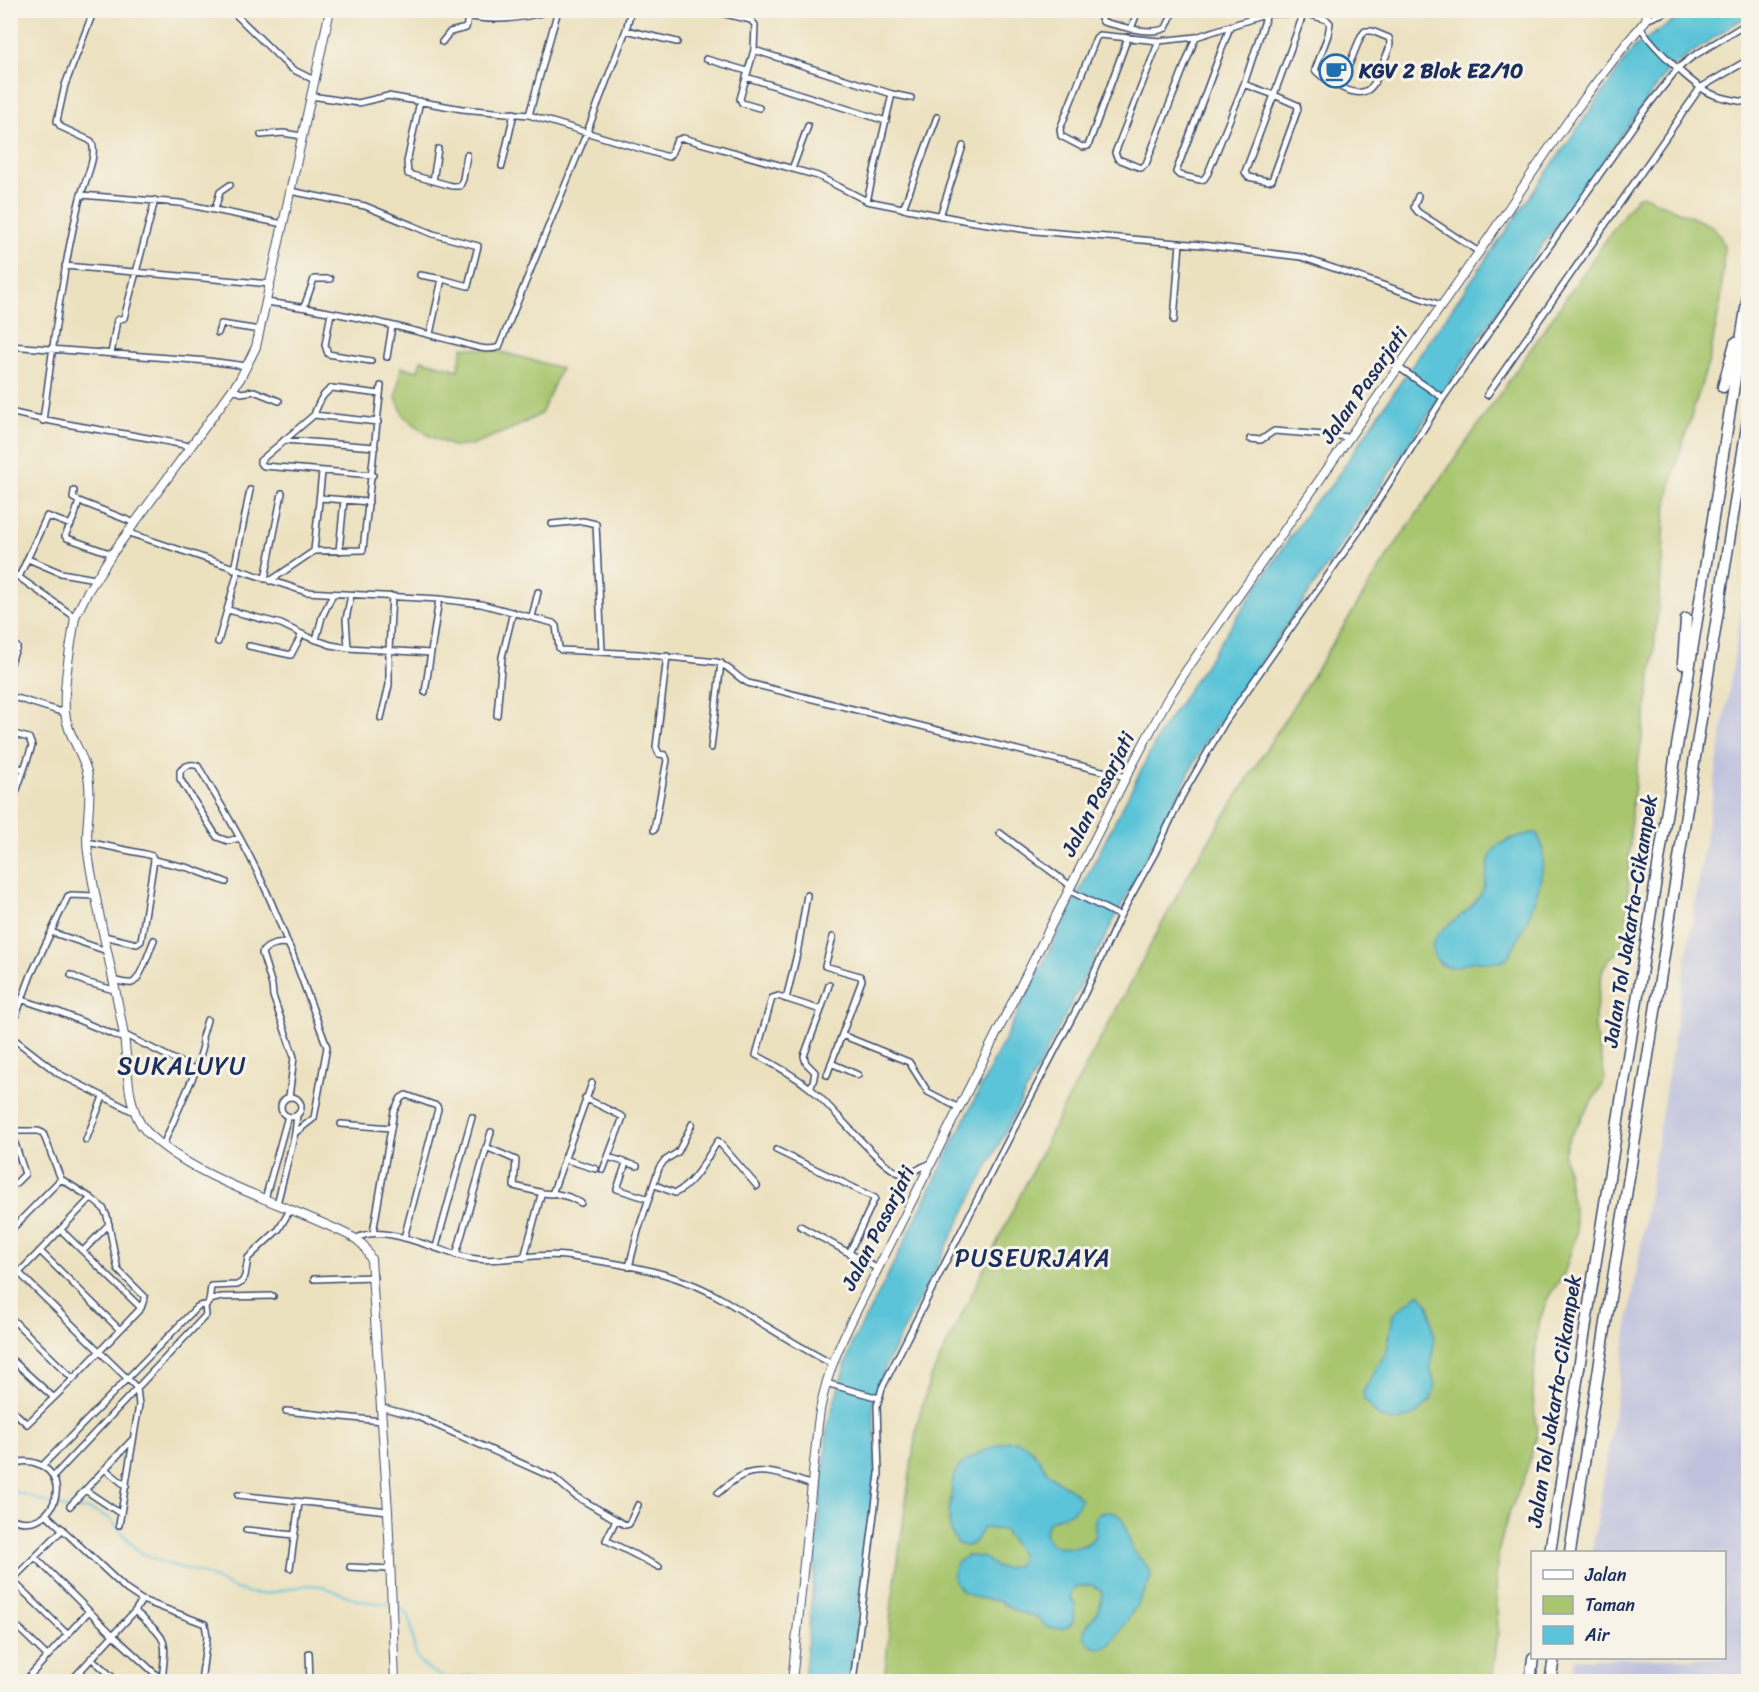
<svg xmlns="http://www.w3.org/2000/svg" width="1759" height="1692" viewBox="0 0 1759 1692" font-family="Sriracha,sans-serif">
<rect width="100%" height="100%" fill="#f7f3e8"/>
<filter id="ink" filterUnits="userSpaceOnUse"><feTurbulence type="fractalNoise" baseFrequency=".0167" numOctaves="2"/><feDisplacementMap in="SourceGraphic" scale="12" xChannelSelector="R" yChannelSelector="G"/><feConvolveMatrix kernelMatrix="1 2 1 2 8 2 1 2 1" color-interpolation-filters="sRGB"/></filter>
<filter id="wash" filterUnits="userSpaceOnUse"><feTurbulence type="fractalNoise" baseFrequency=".008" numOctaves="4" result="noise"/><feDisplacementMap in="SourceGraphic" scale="24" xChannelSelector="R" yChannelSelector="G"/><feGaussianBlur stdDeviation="1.35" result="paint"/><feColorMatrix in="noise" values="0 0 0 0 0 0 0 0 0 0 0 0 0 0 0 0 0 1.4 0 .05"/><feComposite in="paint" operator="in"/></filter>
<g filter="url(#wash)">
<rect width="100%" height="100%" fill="#ece1bf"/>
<path fill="#c0c2dd" d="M1748,570V1681H1571L1575,1658H1724V1552H1592Z"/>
<path fill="#a8c66e" stroke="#627a66" stroke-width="1.5" d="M1642,195L1712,226L1719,234L1724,246L1721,300L1710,357L1673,474L1665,515L1663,555L1653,661L1631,813L1627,928L1623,949L1609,959L1603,968L1595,1016V1029L1605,1078L1603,1084L1569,1138L1564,1153L1577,1232L1564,1274L1549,1296L1540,1319L1536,1342L1533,1396L1537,1436L1524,1478L1507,1519L1499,1549L1496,1578L1498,1633L1492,1681L884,1682L892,1602L917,1424L930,1379L1057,1120L1194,864L1389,554L1622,217L1637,197Z
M463,347L498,351L561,368L541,414L516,427L471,445L454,447L428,435L404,416L396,398L401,367L418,371L421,360L458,370Z"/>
<path fill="#5bc4d8" stroke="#3b7a9b" stroke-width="1.5" d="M1689,11H1748V16L1734,24L1669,69L1535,255L1315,584L1204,744L886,1365L873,1403L876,1461L849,1681L804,1682L828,1422L853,1341L877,1297L1018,1012L1161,731L1311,506L1330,487L1402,380L1635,46Z
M1532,833L1537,834C1556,863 1524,934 1506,959C1490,967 1485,958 1471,962C1459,966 1446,972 1437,960C1422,940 1446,928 1459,917C1468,911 1475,903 1481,894C1490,879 1484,859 1497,847C1506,839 1521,836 1532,833Z
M1419,1293L1428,1303L1431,1314L1434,1342L1430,1369L1435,1385L1431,1400L1415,1415L1395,1422L1379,1417L1364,1399L1363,1392L1387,1350L1393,1315Z
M1009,1441C1032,1439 1039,1463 1051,1476C1060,1486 1073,1487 1081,1499C1073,1523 1047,1510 1045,1533L1050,1544C1065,1549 1085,1551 1095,1536V1517L1099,1513C1130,1506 1124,1534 1134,1552C1139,1559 1150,1565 1151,1574C1152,1584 1116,1639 1108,1646L1103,1648L1092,1647L1085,1638L1084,1631C1092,1618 1105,1606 1101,1590L1091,1585L1075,1587L1070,1596L1076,1605L1073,1622C1066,1631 1058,1629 1047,1628L1040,1619L1034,1616L1018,1612L999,1601L978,1598L962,1592L953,1579L954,1568L957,1563L966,1556L983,1557L996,1567L1007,1568L1018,1565L1021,1555L1004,1530L983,1528L973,1544L966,1546L958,1544C947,1529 948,1516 951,1499C952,1490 951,1478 956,1471C965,1456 994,1446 1009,1441Z"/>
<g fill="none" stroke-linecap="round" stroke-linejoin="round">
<path stroke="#5bc4d8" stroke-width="2" d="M10,1492L20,1493L50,1504
M57,1506L73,1510L87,1509L99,1513L110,1519L139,1552L165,1563L204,1574L231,1587L249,1593L265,1594L308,1585L322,1586L360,1601L389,1604
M395,1605C424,1620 404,1648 423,1665C431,1672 446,1680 457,1678C469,1676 478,1673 488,1682"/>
</g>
</g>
<g filter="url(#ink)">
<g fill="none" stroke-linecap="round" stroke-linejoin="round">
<defs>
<path id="street" d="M231,10L283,61L292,69L314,80
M437,10C483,21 507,23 554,10
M708,10L751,20L755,25L754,50L892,94L867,201
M1102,10L1100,16L1103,22C1120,26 1150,36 1166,28L1174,10
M1646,20L1671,10
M1230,27L1176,172L1179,175L1200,180L1204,179L1208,173L1244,84L1267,14
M1640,27C1653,46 1691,85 1712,94C1723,99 1737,100 1748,103
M1131,29L1138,10
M626,30L677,42
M1128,37L1088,146L1082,147L1061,136L1060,129L1096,38L1099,35L1159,41L1196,37L1267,14L1304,13L1327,20L1330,23L1328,35L1315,70C1320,77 1330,81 1338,86C1369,102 1374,87 1384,61C1387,53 1392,46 1389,38L1372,31H1365L1361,36L1340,87
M1159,41L1115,153L1118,159L1141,168L1146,164L1196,37
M442,42L450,32L466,28L468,18
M754,50L740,99L742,103L759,108
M706,59L747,71
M746,77L886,121
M1244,84L1274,95L1245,172L1248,177L1268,181L1272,180L1298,109L1297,105L1274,95L1304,12
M892,94L911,98
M311,96L358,103L388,96L462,109L529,115L668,157L671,154L677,140L683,138L818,176L867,201L968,221L1035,231L1202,245L1301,257L1441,305
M420,101L407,162L408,174L452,186H460L463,179L467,155
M529,115L558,10
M261,135L283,133L302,136
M502,166L514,113
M792,169L808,126
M433,181L438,149
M290,191L365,206L433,234L478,246L468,286L442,279L430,334
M81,195L180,203L283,224
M1418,196L1414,207L1418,212L1479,252
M215,209L220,192L230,185
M903,209L937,117
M940,216L963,146
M65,266L271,284
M420,275L442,279
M266,302C328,310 390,324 450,340C465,343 485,353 499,347L587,132L626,30L631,10
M304,307L314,279H330
M331,313L325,345L328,354L371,361
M1174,320L1180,243
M218,333L221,324L260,330
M10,346L208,361L247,366
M111,354L117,320L124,318L155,200
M387,357L392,326
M1398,367L1443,398
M233,389L241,393L254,391L279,401
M1487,395L1700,88L1748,60
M10,412C69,427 130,433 189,446
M314,415C318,404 322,394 332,388L380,394
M43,421C53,345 62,272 80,198C84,183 99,153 91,141L61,127L57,121L65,85L94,10
M1250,439L1261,440L1274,431L1350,437
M284,440L375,447
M373,475L264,466L260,463V461L314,415L378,422
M74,491L73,498L79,501L75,515L65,536L67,538L112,554
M320,498L369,502
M79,501L135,523
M552,524L583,521L596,524L602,651
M129,533L306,592L439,599L481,604L553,623L556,626L559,648L561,650L639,654L717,662C729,666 736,677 748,683L1126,777
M314,551L322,472
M339,551L344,500
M28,559L61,573L95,579
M234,570L250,490
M10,571L75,617
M19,577L47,516L71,525
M265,579L282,493
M270,581L314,551L363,550L381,386
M228,610L281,624L308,637L331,645L348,648L431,653
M532,617L538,592
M316,640L322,617L333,594
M218,642L238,571
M10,643L17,647L10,663
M249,646L291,655L302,634
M348,648L346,619L351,595
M425,692L439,599
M10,696L65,713
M497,715L502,657L513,612
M381,718L389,685V650L392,596
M10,733L29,738L32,746L10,810
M711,748L721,663
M10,765L23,769
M654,830L667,760L665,755L659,754L656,747L667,656
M1000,833L1072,887
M239,838L228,841L217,837L180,779V771C184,766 191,763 198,766C222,806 246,846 265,888C273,906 281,925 288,944
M87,842L145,854L152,856L154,860L189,868L226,882
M1070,891L1120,916
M51,932L107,951
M104,936L137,944L141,941L154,860
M71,975L85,982L114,990
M112,980C117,981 127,984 132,983C141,980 150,948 154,940
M829,985L821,1010L778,996L772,998L756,1055C776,1065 794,1075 811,1089C831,1105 882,1170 902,1174C912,1176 921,1165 931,1164
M786,999L797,954L807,895
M23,1000L59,1012L124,1039
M10,1032L31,975L68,896L71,895L96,896
M123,1034L196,1070
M842,1035L909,1062L928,1092L959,1108
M10,1036L59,1074L134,1112
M831,1063L858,1075
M827,1075L862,980L860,976L825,966L833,937
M810,1088L813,1082L815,1072L806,1063L804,1056L821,1010
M289,1097L294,1057L273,996L272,985L262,953C266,945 280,942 288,944L291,950L327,1047L314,1118L295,1133
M281 1107a10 10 0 1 1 20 0a10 10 0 1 1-20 0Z
M585,1098L623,1117L603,1170
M341,1124L391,1128
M10,1131H38L43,1133L61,1179L91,1198L103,1208L107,1216L118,1270L145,1297L141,1308L73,1379L27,1424L10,1408
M86,1140L103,1097
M163,1145L196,1070L203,1046L202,1037L207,1020
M486,1147L516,1160L514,1186L543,1193
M776,1150L875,1198L849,1253
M608,1157L637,1166
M564,1159L596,1169
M626,1163L617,1189L649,1199
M655,1185L675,1193C694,1185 707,1157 718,1141L757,1186
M10,1189L25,1174L11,1131
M553,1193L569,1197L581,1203
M265,1199L288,1116
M277,1204L295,1133L297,1115
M800,1226L878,1269
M61,1230L141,1308
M10,1231L61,1179
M373,1233L394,1111L401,1098L406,1095L437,1106L438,1109L404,1238
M356,1239C382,1221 440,1253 469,1258C501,1264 533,1252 565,1256C606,1262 650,1267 689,1283C714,1292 738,1309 761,1323C784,1337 808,1351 832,1364
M436,1247L472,1117
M40,1251L120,1330
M83,1251L109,1224
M456,1255L491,1132
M524,1258L541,1195L543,1193L552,1194L592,1083
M10,1264L137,1388L139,1405L119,1525
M629,1267L638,1231L659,1168L664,1161L678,1152L692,1124
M314,1279L374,1277
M10,1282L91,1198
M209,1300L222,1297L273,1296
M10,1317L73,1379
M10,1358L53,1397
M826,1383L879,1398
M380,1407L418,1417L554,1478L574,1495L625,1525L629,1524L638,1505
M286,1411L381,1421
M10,1466C19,1461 28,1460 38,1464C75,1479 51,1537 10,1518
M42,1466L197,1307L202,1305L205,1306
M105,1469L126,1486
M53,1477L206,1315L205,1306L209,1302L211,1286L237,1285L242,1282L245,1276L248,1258L279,1229L290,1210
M85,1490L121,1514
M718,1493C725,1487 733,1480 741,1476C763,1465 792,1478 812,1485
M238,1495L388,1511
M70,1506L132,1440
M46,1514L127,1590L142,1600L205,1624L207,1636L201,1682
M616,1520L606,1540L659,1567
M246,1530L294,1535
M35,1557L113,1635L162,1680
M350,1567L390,1569
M290,1568L299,1503
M12,1580L67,1634
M10,1582L63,1529
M135,1611C168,1642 167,1635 162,1680
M10,1620L47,1656
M309,1653L310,1682
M91,1658L118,1682
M24,1682L89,1611
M70,1682L135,1611L142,1600
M853,1682L879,1474L877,1406L882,1388L979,1196L1084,995L1120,916L1155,853L1182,796L1225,722L1359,531L1443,398L1644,111L1678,68L1692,57L1748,23"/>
<path id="secondary" d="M330,10L256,347L240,379L112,554L88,591L75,617C71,647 63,681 65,712C67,735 84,754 88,776C93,801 84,827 88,853C97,914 114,975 124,1036C128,1064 126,1110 146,1131C196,1182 293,1205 356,1239L364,1246L371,1259L388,1511L395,1682
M792,1682L818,1424C823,1382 838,1347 857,1310L1126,777L1167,700L1188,668C1285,529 1383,391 1479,252C1533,173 1584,92 1646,20L1647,14L1644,10"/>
<path id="highway" d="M1723,387L1735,343
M1683,664L1686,619
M1550,1552L1748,296
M1570,1552L1748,420
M1530,1682L1533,1658
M1550,1682L1554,1658"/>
</defs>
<use href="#street" stroke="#3a4a6d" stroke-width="8"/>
<use href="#secondary" stroke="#3a4a6d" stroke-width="10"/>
<use href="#highway" stroke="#3a4a6d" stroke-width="13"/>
<use href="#street" stroke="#fff" stroke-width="5"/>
<use href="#secondary" stroke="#fff" stroke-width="8"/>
<use href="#highway" stroke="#fff" stroke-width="10"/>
</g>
</g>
<defs>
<symbol id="cafe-ring" viewBox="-11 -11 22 22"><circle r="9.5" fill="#f7f3e8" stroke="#1f6fb2" stroke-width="1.5"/><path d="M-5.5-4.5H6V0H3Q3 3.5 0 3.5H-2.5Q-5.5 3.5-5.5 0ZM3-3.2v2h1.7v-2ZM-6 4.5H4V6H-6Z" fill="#1f6fb2"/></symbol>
</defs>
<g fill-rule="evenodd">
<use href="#cafe-ring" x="1317" y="52" width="38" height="38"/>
</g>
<g text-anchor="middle" stroke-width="6" stroke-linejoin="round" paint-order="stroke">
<g font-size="21" font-weight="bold" fill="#1b2f5e" stroke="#f7f3e8" text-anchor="start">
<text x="1359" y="78">KGV 2 Blok E2/10</text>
</g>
<g font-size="21" fill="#1b2f5e" stroke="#f7f3e8">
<text transform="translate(1364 385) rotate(-55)" y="7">Jalan Pasarjati</text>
<text transform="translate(1098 794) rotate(-63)" y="7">Jalan Pasarjati</text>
<text transform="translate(1630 921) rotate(-81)" y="7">Jalan Tol Jakarta–Cikampek</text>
<text transform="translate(878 1228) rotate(-63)" y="7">Jalan Pasarjati</text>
<text transform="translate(1554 1401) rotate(-81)" y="7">Jalan Tol Jakarta–Cikampek</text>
</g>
<g font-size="24" letter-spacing="1.5" fill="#1b2f5e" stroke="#f7f3e8">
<text x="182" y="1074">SUKALUYU</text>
<text x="1033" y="1266">PUSEURJAYA</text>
</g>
</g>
<rect width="1759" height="1692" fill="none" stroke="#f7f3e8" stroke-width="36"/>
<rect x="1531" y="1551" width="195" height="108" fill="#f7f3e8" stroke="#9fa5b1" stroke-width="1.5"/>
<rect x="1543" y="1570" width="30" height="9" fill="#ffffff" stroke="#9fa5b1" stroke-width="1.5"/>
<text x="1585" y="1581" font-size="18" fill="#1b2f5e">Jalan</text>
<rect x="1543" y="1596" width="30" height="18" fill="#a8c66e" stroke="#9fa5b1" stroke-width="1.5"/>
<text x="1585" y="1611" font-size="18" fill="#1b2f5e">Taman</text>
<rect x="1543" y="1626" width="30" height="18" fill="#5bc4d8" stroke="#9fa5b1" stroke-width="1.5"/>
<text x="1585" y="1641" font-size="18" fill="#1b2f5e">Air</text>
</svg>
